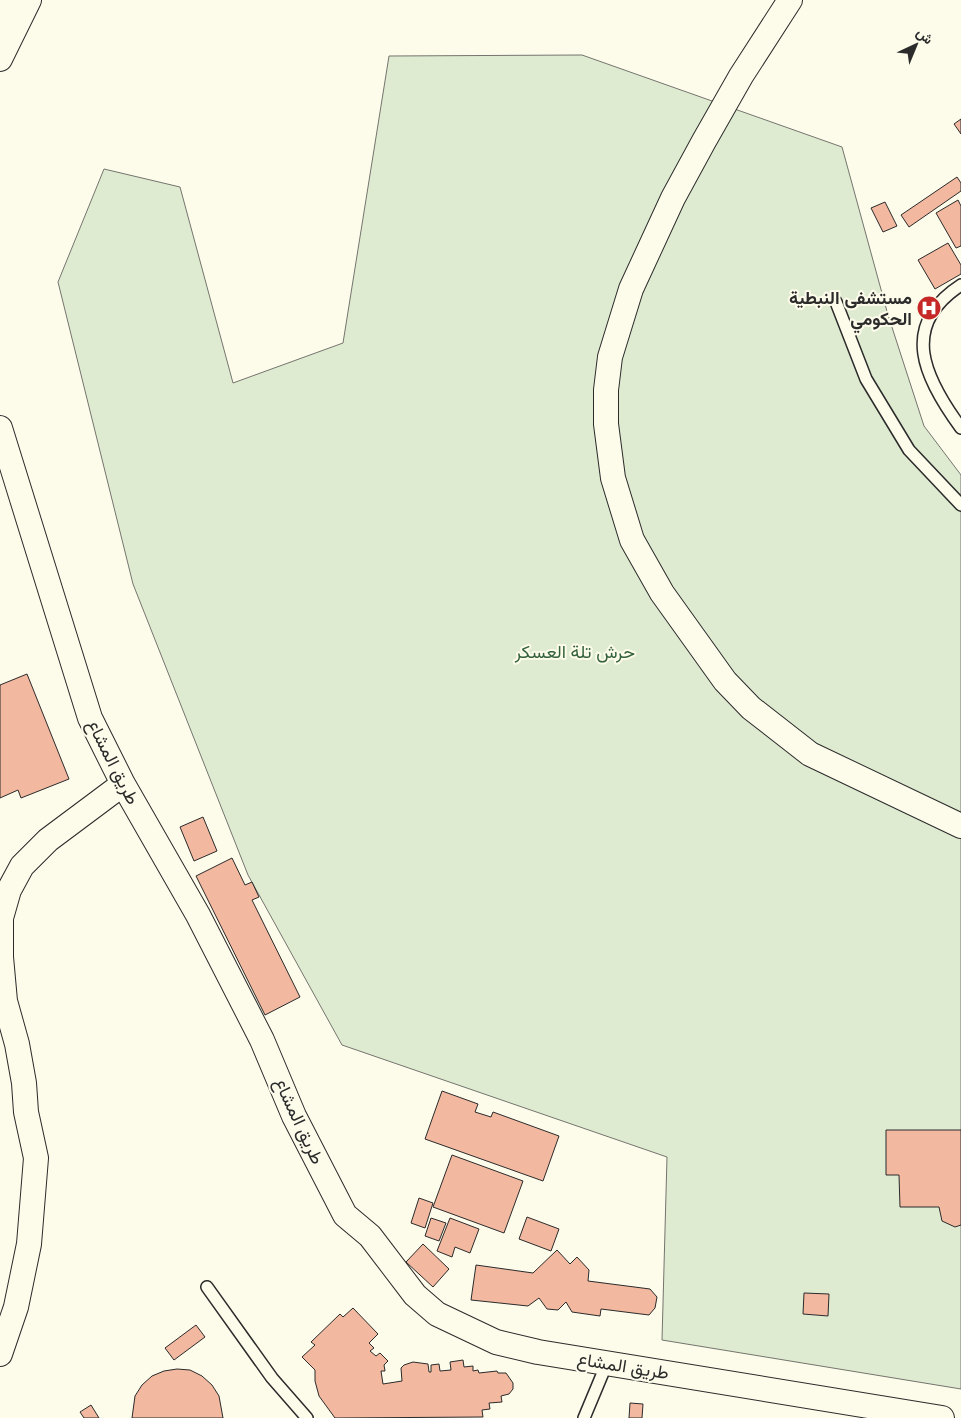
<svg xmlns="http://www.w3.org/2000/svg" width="961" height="1418" viewBox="0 0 961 1418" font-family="Mulish,Vazirmatn,sans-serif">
<rect width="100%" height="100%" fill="#fdfbea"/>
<path fill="#deebd1" stroke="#74746e" d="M582,55L842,147L888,315L924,426L961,475V1389L662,1340L667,1157L342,1045L248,875L133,584L58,282L104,169L180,187L233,383L343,343L389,56Z"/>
<path fill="#f2b8a0" stroke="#2b2b2b" d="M961,119V134L954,124Z
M957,177L961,183V191L909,227L901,215Z
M958,200L961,206V246L956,248L936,213Z
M885,202L897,226L883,232L871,208Z
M948,243L961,265V274L935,289L918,260Z
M27,674L69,779L21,798L18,790L0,798V685Z
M203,817L217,851L194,861L180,827Z
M232,858L245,885L252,882L259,897L252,900L300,997L265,1015L196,876Z
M442,1091L478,1104L475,1112L491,1117L493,1112L559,1136L543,1181L425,1139Z
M886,1130H961V1225L955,1227L942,1221L939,1207H900L899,1175H886Z
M452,1155L523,1181L504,1233L433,1207Z
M419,1198L433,1203L425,1228L411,1223Z
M527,1217L559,1229L551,1251L519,1239Z
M431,1218L446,1223L439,1241L425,1236Z
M450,1218L479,1229L470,1253L455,1247L452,1257L437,1251Z
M423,1244L449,1269L433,1287L406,1262Z
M557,1250L570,1264L577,1257L589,1270L588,1281L650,1289L657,1297L655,1308L649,1315L601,1309L600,1316L572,1312L566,1302L558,1310L547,1309L539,1298L528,1306L471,1300L476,1265L533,1273Z
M804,1293L829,1294L828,1316L803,1314Z
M353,1308L378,1334L369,1343L374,1348L370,1351L376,1356L380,1353L388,1361L384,1365L385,1371H381L383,1384L402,1381L401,1368L404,1365L413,1362L428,1364L429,1372H431V1365L439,1364L440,1371L451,1370L450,1362L463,1360L464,1367L473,1366V1371L478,1370L479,1373L497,1371L498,1373H506L513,1383V1389L509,1394L501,1396L502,1402L489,1403L490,1409L482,1410L483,1417L335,1418L319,1396L315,1381V1370L302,1357L315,1345L311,1342L340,1314L343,1317Z
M196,1325L205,1337L174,1360L165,1348Z
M177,1369L190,1370L202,1376L212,1385L219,1396L223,1418H132L135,1396L142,1385L152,1376L164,1371Z
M630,1403L643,1404L642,1418H629Z
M91,1405L99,1418H84L80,1412Z"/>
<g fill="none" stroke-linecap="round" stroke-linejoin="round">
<defs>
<path id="service" d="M961,285C898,326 925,379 961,428
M836,302L866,379L909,450L961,505
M207,1287L272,1378L307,1418
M584,1418L607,1363"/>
<path id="minor" d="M790,0L741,76L704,141L673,198L631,289L610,357L606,390V424L613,478L632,540L662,593L725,681L751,708L810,754L961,826
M0,23L4,0
M0,59L29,0
M0,428L90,718L123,784L198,915L262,1040L294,1116L345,1215L370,1236L415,1295L437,1314L496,1342L538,1352L942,1418
M0,1354L16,1307L29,1244L36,1158L26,1112L24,1083L17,1044L5,1001L1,957V918L9,890L22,866L48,840L123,784"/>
</defs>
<use href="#service" stroke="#2b2b2b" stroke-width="14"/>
<use href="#minor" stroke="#2b2b2b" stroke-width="26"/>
<use href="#service" stroke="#fdfbea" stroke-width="11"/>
<use href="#minor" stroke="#fdfbea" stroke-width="24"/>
</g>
<defs>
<symbol id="hospital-disc" viewBox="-11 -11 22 22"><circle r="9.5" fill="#c62828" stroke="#fdfbea"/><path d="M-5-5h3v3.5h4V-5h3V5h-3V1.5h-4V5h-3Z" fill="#fff"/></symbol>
</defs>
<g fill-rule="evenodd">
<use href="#hospital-disc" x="915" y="294" width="28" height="28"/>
</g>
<g text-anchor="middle" stroke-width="4" stroke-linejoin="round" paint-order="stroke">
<g font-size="18" font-weight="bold" fill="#2b2b2b" stroke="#fdfbea" text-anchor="end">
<text x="912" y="304">مستشفى النبطية<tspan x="912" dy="21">الحكومي</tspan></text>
</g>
<g font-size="18" fill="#34623c" stroke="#fdfbea">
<text x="575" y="658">حرش تلة العسكر</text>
</g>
<g font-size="18" fill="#2b2b2b" stroke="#fdfbea">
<text transform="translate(113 762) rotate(63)" y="6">طريق المشاع</text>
<text transform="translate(299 1121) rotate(65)" y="6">طريق المشاع</text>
<text transform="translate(623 1366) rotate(9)" y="6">طريق المشاع</text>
</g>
</g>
<g transform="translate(916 45) rotate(44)" stroke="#fdfbea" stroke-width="4" paint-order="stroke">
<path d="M0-4L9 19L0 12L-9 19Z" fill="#2b2b2b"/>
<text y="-8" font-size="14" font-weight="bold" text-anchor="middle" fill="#2b2b2b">ش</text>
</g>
</svg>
